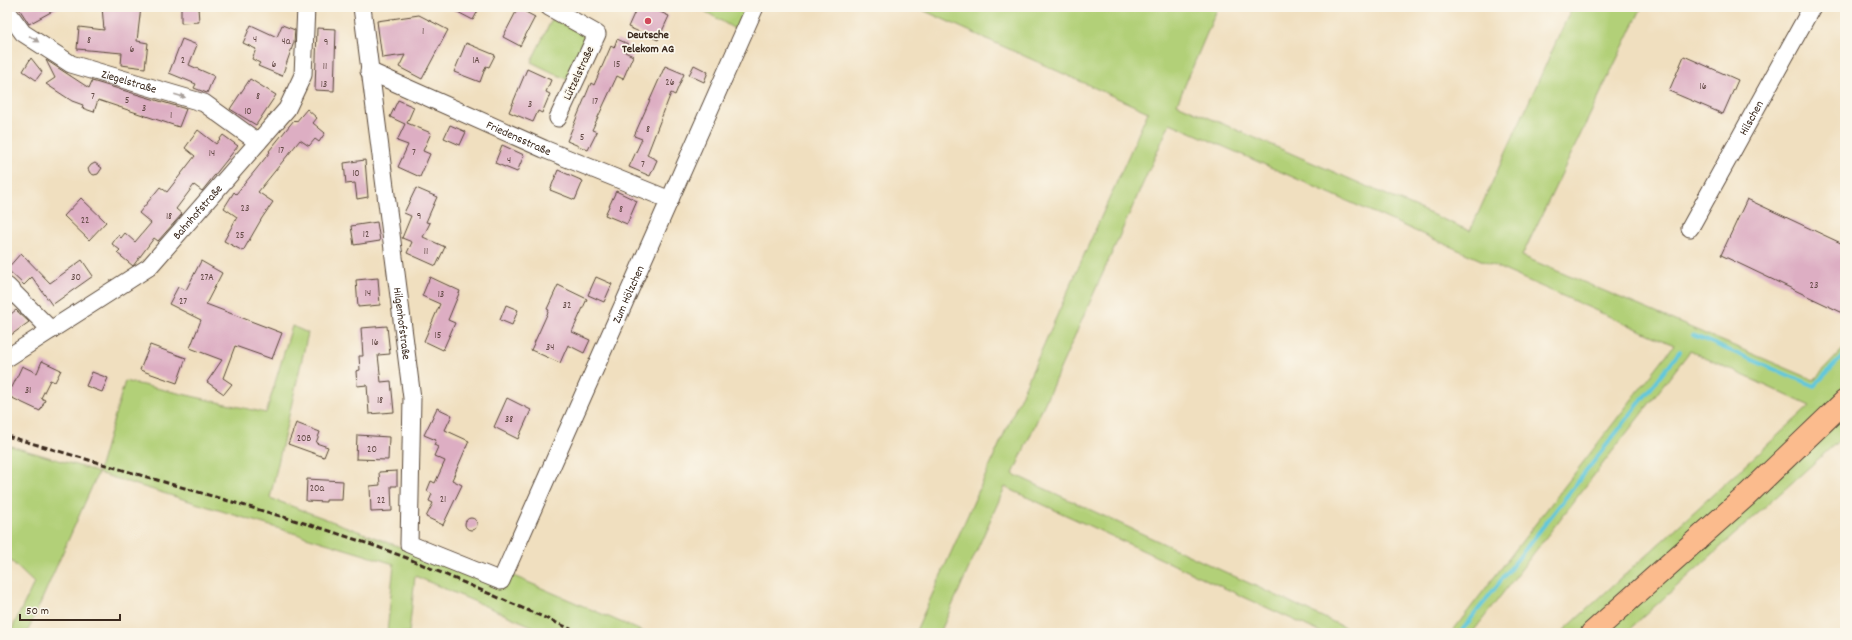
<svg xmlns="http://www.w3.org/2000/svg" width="1852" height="640" viewBox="0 0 1852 640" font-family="Dekko,sans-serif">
<rect width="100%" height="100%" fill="#fbf7ec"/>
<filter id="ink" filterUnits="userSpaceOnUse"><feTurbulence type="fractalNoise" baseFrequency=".025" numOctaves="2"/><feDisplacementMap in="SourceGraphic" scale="8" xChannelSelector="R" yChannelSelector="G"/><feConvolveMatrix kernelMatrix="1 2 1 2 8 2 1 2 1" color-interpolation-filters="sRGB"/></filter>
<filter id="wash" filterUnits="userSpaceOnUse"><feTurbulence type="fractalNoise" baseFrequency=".012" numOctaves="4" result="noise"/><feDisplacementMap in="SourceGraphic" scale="16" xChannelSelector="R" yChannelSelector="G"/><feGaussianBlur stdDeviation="0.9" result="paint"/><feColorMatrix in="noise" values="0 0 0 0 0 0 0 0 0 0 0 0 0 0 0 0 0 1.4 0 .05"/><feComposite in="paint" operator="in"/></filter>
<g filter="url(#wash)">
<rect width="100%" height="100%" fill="#f0dfbf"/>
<path fill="#b2d078" stroke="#767d4b" d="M698,7H748L738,31Z
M916,7H1218L1177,104L1470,231L1572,7H1642L1522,256L1814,380L1845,347V435L1625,633H1561L1810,406L1690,351L1472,633H1451L1674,345L1170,123L1013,474L1357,633H1322L1005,487L940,633H915L1148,112Z
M552,19L589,37L568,80L531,62Z
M292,326L308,333L270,498L403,548L509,574L646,633H548L415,576L409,633H387L394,564L98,473L27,633H10L34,583L7,557V445L86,468L98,473L125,381L266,413Z"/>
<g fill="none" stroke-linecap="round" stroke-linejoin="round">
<path stroke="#60c7dd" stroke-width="4" d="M1693,335L1814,386L1845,354
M1460,633L1680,351"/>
</g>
<g id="blocks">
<path fill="#ddaec3" d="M18,7H60L29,24Z
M102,7H141L137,41L148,43L145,68L121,65L122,53L77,49L79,27L104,30Z
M181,7H198L199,22L181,23Z
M448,7H480L473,20Z
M637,7H649L669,16L658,40L628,27Z
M518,8L535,17L520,46L503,37Z
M419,15L448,30L422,79L399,67L405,55L382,58L377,21Z
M251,25L277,37L282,25L295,30L294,42L282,76L258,66L260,63L252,59L256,49L243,43Z
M317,28L336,29L334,91L315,90Z
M182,39L197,45L189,65L214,76L207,93L194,88L196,84L169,73Z
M617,39L628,44L625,52L633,56L623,79L617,76L592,130L597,132L588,150L567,141L591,83L594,85L611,46L614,48Z
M466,43L495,55L489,67L486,66L480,82L454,72Z
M1684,56L1738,80L1723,114L1669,91Z
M31,58L42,72L36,80L23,71Z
M46,60L89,88L92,81L186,109L179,127L98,100L94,112L82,108L83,105L72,101L46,84L55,78Z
M694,65L708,72L704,82L689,75Z
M665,66L684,74L675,95L671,93L647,155L657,160L650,176L629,167L642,139L634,136Z
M527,69L551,80L546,92L550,94L542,113L538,111L533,122L509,112Z
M250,79L276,95L256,125L230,109Z
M398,100L414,107L407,123L431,133L423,151L430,154L420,177L398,167L408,145L397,141L405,124L390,117Z
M307,109L317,118L313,123L325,133L319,142L315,139L309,146L300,140L258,192L273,202L262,218L243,251L224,241L237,217L224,208L234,192L236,194L254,172L270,152L269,151L294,120L296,122Z
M450,125L466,132L460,145L444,138Z
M198,130L216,144L223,135L238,146L202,191L194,185L176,209L182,214L158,241L154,238L133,266L117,253L120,250L112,244L118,235L121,238L125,233L135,242L151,223L139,213L160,187L167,192L195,156L185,148Z
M502,145L524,155L517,172L495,163Z
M365,160L368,197L357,199L355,183L346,184L344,163Z
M95,163L102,168L98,174L94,175L90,173L88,169L91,165Z
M558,170L583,181L575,200L550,190Z
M416,188L437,197L426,222L430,223L423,237L445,247L436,266L407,253L412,242L402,238L411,216L404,213Z
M616,191L637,201L627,224L605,215Z
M81,198L106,222L89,240L64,216Z
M1747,199L1845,245V314L1721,255Z
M377,222L380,241L354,245L351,226Z
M21,253L50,283L82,260L93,276L52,305L32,277L24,285L7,269Z
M201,261L222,273L206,304L282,333L272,359L235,346L223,378L232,384L224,394L207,382L222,360L190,348L201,320L169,304L178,287L186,290Z
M430,277L460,291L448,320L455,323L443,350L424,341L440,304L422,296Z
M596,277L612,284L604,302L588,295Z
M378,278L380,305L358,307L356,280Z
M558,285L587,299L572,332L590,340L584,353L568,345L560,363L531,350L549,310L547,309Z
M506,305L518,310L512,325L500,320Z
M16,310L29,322L7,338V317Z
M387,326L390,354L378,355L381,382L391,381L394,412L369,414L367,385L357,386L356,371L360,370L359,356H363L361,328Z
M150,345L186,358L177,383L140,370Z
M42,361L61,370L55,382L50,380L41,398L45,400L40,411L8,396L22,366L37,373Z
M92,372L108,378L102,392L86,386Z
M507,398L531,410L518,439L494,427Z
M437,408L452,415L445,430L469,441L452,480L462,485L443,525L426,517L433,503L429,501L432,494L427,491L431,481L435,483L445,461L434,456L438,447L434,445L436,440L424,435Z
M296,423L320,432L316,443L328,447L324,457L288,444Z
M357,435L389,437L388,460L356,459Z
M397,471V486H391L392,511L371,512L370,486L380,485L379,472Z
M307,479L343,481L342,500H326V502L306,501Z
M465 524a6 6 0 1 1 12 0a6 6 0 1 1-12 0Z"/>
</g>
</g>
<g filter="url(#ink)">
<use href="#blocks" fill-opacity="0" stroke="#564536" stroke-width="1"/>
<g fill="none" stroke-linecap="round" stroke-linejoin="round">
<defs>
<g id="minor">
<path id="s1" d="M362,7L412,398L409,544L501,581L755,7"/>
<path d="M549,7L597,34L558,118"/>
<path id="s2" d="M7,11L23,33L71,64L204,103L258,142"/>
<path id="s3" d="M369,71L544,149L670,200"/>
<path id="s4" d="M1690,228L1812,7"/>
<path d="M7,286L51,330"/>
<path id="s5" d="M7,358L149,267L287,109L303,75L306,7"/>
</g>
<path id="major" d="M1592,633L1746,496L1845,401"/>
</defs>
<use href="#minor" stroke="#564536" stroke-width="19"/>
<use href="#major" stroke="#564536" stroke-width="24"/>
<use href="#minor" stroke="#fff" stroke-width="17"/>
<use href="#major" stroke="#fbbb8d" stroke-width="22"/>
<path stroke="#3b2a1e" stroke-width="3" stroke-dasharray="6 3" stroke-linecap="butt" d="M7,436L321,528L375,546L407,558L580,633"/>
</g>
<defs><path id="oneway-solid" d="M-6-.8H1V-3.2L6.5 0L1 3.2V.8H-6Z"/></defs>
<g fill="#a79f9a">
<use href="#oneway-solid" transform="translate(34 39) rotate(33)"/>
<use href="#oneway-solid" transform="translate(180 96) rotate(16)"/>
</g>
</g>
<circle fill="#d1495b" stroke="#fbf7ec" stroke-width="1.5" cx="648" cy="21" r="4"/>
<g text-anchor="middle" stroke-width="3.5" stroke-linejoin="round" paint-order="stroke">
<g font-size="10" fill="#644b47">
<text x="423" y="34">1</text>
<text x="255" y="42">4</text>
<text x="89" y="43">8</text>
<text x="286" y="44">4a</text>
<text x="326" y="45">9</text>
<text x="132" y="52">6</text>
<text x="183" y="63">2</text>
<text x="476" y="63">1A</text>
<text x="274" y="67">6</text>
<text x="617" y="67">15</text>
<text x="325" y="69">11</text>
<text x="670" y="85">26</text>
<text x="324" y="87">13</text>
<text x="1703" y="89">16</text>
<text x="93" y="99">7</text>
<text x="258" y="99">8</text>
<text x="127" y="103">5</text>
<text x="595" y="104">17</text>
<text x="530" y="107">3</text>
<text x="144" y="111">3</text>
<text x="248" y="114">10</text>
<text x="171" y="118">1</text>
<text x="648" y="132">8</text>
<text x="582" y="140">5</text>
<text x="281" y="153">17</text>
<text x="414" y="155">7</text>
<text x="212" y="156">14</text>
<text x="509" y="163">4</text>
<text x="643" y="167">7</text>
<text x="356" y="176">10</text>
<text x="245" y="211">23</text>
<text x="621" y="212">8</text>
<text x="169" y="219">18</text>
<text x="419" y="219">9</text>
<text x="85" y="223">22</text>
<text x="366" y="237">12</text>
<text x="240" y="238">25</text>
<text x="426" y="254">11</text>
<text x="76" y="280">30</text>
<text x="207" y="280">27A</text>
<text x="1814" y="288">23</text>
<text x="368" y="296">14</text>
<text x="441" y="297">13</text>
<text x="183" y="304">27</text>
<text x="567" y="308">32</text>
<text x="438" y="338">15</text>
<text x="375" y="345">16</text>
<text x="550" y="350">34</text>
<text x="28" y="393">31</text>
<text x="380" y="403">18</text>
<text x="509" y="422">38</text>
<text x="304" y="441">20B</text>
<text x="372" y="452">20</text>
<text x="317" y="491">20a</text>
<text x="443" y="502">21</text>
<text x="381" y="503">22</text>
</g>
<g font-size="12" font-weight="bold" fill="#3b2a1e" stroke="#fbf7ec">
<text x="648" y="38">Deutsche<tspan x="648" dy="14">Telekom AG</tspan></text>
</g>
<g font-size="12" fill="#3b2a1e" stroke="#fbf7ec">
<text transform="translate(578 73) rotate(-65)" y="4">Lützelstraße</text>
<text dy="4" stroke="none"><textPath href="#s2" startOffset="145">Ziegelstraße</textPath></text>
<text dy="4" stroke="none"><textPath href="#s4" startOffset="126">Hilschen</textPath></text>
<text dy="4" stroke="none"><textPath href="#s3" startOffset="164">Friedensstraße</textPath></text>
<text dy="4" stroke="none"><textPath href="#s5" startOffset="242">Bahnhofstraße</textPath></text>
<text dy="4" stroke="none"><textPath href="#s1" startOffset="953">Zum Hölzchen</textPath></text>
<text dy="4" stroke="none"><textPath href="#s1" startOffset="319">Hilgenhofstraße</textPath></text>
</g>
</g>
<rect width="1852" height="640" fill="none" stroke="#fbf7ec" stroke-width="24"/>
<path d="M20 614v6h100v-6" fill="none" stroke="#3b2a1e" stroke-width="2"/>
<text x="26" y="614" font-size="12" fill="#3b2a1e" stroke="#fbf7ec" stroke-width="3" paint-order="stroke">50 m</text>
</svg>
